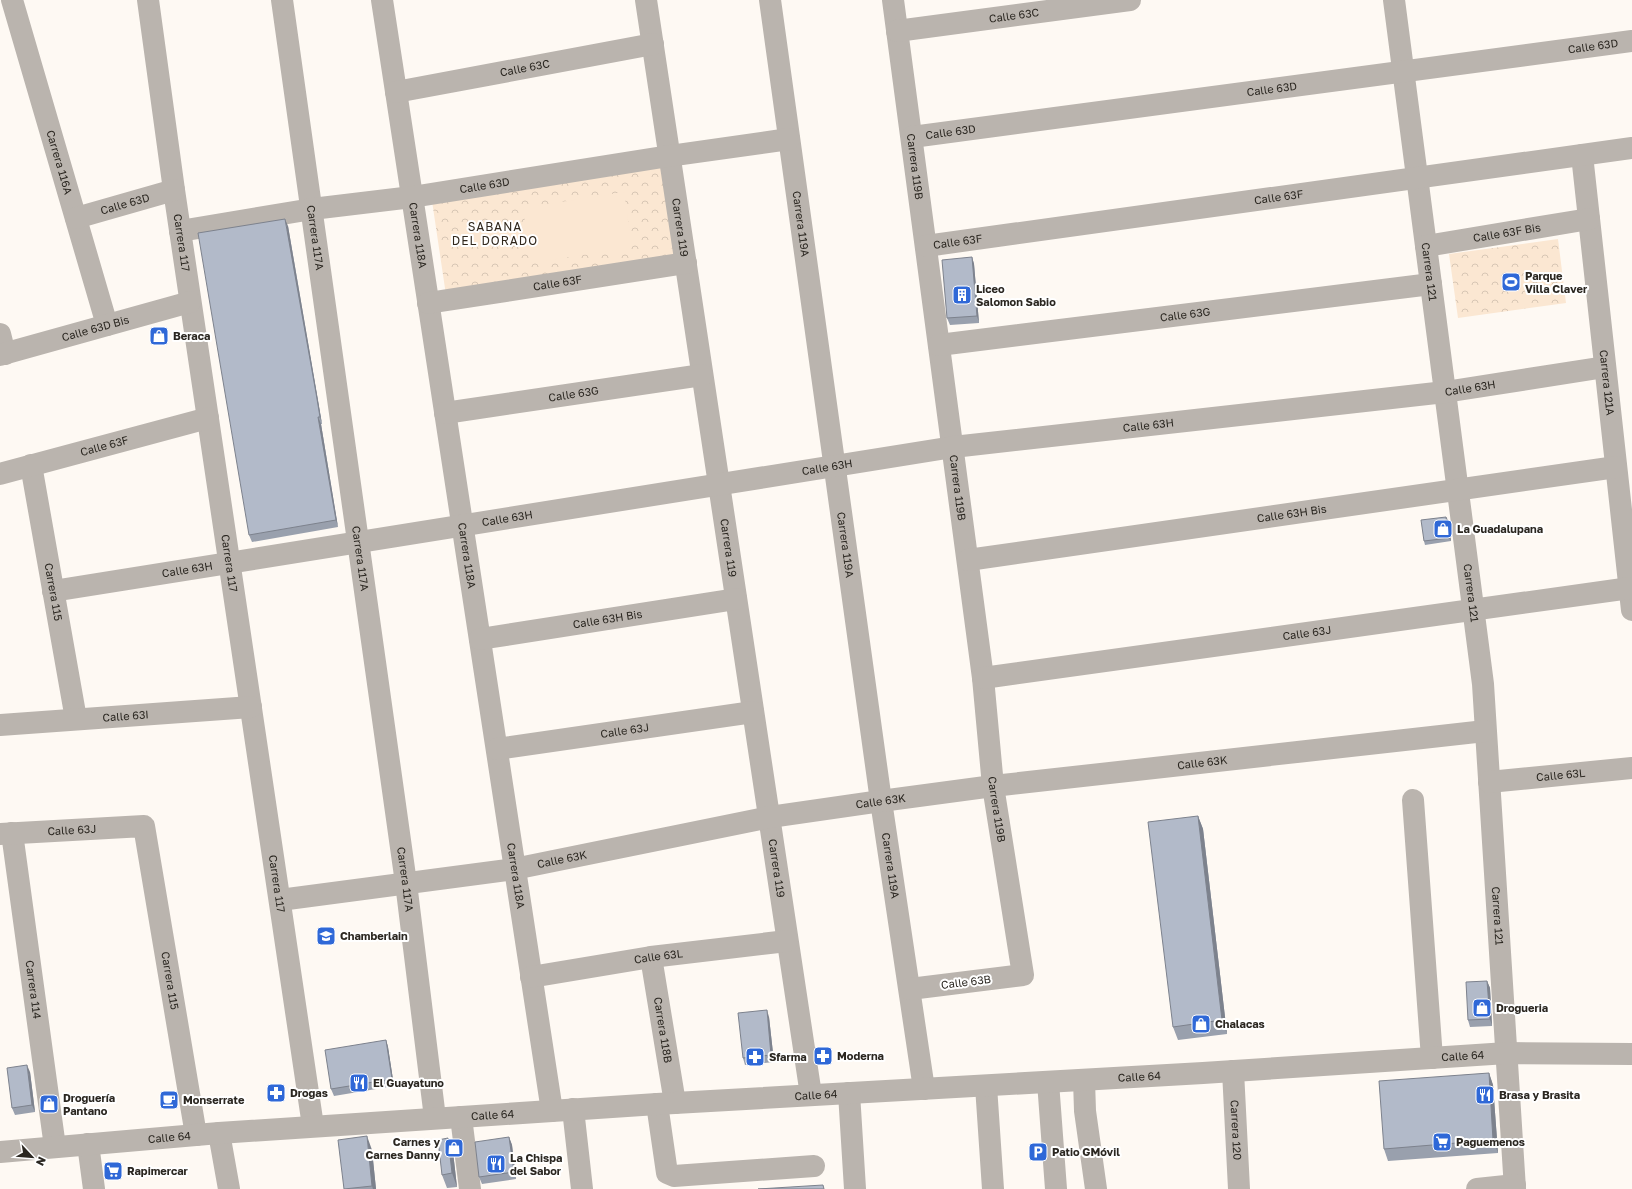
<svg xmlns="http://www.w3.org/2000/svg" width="1632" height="1189" viewBox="0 0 1632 1189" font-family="'Golos Text',sans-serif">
<defs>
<pattern id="park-crowns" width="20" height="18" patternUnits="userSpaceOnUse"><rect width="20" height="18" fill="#fbe7d2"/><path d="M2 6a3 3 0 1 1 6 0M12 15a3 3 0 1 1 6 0" fill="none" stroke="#d7c6b4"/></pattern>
</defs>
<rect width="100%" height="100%" fill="#fef9f3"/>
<path fill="url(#park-crowns)" d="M664,165L678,260L446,295L432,201Z
M1558,239L1566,303L1458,318L1449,254Z"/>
<path fill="#fbe7d2" d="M624,192L632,247L531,263L523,208Z"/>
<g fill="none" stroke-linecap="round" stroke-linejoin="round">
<g stroke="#bab4ae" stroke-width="22">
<path id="s1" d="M12,0L107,325"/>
<path id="s2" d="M148,0L174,190L313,1126"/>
<path id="s3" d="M282,0L406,883L435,1118"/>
<path id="s4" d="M382,0L552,1111"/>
<path id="s5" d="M646,0L811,1095"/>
<path id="s6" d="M770,0L881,801L924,1089"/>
<path id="s7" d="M893,0L983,678L993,786L1023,975L910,989"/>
<path id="s8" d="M1394,0L1483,684L1515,1189"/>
<path id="s9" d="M897,31L1130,0"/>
<path id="s10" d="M396,92L653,44"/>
<path id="s11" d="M912,137L1632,41"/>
<path id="s12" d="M1582,155L1632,610"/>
<path id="s13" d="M76,218L174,190"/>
<path id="s14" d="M180,231L312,209L412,197L669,156L789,139"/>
<path id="s15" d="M926,246L1632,148"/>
<path id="s16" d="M1426,246L1589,219"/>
<path id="s17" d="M428,303L686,263"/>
<path d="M0,334L5,354"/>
<path id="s18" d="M939,345L1431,284"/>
<path id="s19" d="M0,355L190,302"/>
<path id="s20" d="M445,413L702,375"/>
<path id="s21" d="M31,465L76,719"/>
<path id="s22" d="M0,474L208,418"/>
<path id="s23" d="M968,560L1616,467"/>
<path id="s24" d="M53,591L953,447L1445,392L1605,367"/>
<path id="s25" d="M480,639L736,599"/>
<path id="s26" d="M983,678L1630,588"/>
<path id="s27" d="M0,725L251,707"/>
<path id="s28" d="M497,749L753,712"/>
<path id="s29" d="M1489,782L1632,768"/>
<path d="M1413,800L1432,1058"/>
<path id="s30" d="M12,833L55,1147"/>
<path id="s31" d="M0,834L144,826L196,1135"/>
<path id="s32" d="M280,900L514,869L770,817L881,801L993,786L1485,731"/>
<path id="s33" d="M651,957L675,1103"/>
<path id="s34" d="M531,977L651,957L787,941"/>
<path id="s35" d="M1233,1071L1239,1189"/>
<path d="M1084,1080L1085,1111L1096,1189"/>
<path d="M1048,1082L1056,1189"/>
<path d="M986,1086L993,1189"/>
<path d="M849,1093L855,1189"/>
<path d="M657,1104L667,1173L674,1176L814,1166"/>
<path d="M573,1109L582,1189"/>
<path d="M461,1117L470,1189"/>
<path d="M219,1133L229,1189"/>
<path d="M88,1144L94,1189"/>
<path id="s36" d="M0,1152L219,1133L657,1104L1203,1073L1507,1053L1632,1054"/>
<path d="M1477,1189L1515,1185"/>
</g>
</g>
<path fill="#99a0ad" d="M288,226L318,400L322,424H321L338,527L252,542L249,535Z
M972,257L974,264L979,323L950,325L947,318Z
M1446,517L1448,520L1451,541L1425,545L1424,541Z
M1198,816L1203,829L1227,1034L1178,1040L1173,1027Z
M1487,981L1490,988L1492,1026L1470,1027L1468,1020Z
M769,1017L774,1062L745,1065L743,1058Z
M386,1040L388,1047L394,1086L334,1096L331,1089Z
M30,1072L35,1112L15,1115L12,1108Z
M1489,1073L1493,1085L1498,1153L1388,1161L1384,1149Z
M509,1137L512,1145L516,1179L482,1184L479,1177Z
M448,1138L453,1152L457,1187L447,1188L442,1175Z
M372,1150L376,1189H344Z"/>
<path fill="#7d828d" d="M285,219L288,226L322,424L320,417Z
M972,257L974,264L979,323L977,316Z
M318,417L321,424L338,527L336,520Z
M1446,517L1448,520L1451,541L1449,538Z
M1198,816L1203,829L1227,1034L1222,1020Z
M1487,981L1490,988L1492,1026L1490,1019Z
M767,1010L769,1017L774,1062L771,1055Z
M386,1040L388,1047L394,1086L392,1079Z
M27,1065L30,1072L35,1112L32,1105Z
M1489,1073L1493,1085L1498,1153L1493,1140Z
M367,1136L372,1150L376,1189H373L372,1186Z
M509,1137L512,1145L516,1179L514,1172Z
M448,1138L453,1152L457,1187L452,1173Z"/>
<path fill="#b2bac9" stroke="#7d828d" d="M285,219L316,393L320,417H318L336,520L249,535L198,233Z
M972,257L977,316L947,318L942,260Z
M1446,517L1449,538L1424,541L1421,520Z
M1198,816L1222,1020L1173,1027L1148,822Z
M1487,981L1490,1019L1468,1020L1466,982Z
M767,1010L771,1055L743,1058L738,1013Z
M386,1040L392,1079L331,1089L325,1050Z
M27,1065L32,1105L12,1108L7,1068Z
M1489,1073L1493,1140L1384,1149L1379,1081Z
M367,1136L372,1186L344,1189L338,1140Z
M509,1137L514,1172L479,1177L475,1142Z
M448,1138L452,1173L442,1175L438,1140Z
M823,1185L824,1189H758Z"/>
<defs>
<symbol id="stadium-square" viewBox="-11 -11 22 22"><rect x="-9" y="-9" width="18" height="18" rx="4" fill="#2f68d7" stroke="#fff"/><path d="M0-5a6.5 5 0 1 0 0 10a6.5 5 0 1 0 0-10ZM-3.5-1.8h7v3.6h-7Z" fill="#fff"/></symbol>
<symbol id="building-square" viewBox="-11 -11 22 22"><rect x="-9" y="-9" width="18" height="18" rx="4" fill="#2f68d7" stroke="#fff"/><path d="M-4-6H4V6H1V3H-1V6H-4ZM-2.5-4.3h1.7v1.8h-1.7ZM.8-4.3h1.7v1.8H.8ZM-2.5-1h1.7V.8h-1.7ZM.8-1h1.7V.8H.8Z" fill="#fff"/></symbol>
<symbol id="shop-square" viewBox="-11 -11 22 22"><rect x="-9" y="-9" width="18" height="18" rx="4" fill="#2f68d7" stroke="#fff"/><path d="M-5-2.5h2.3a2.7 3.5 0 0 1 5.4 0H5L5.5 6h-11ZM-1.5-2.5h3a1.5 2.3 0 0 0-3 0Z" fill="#fff"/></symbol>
<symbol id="school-square" viewBox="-11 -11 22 22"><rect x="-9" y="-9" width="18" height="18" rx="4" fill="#2f68d7" stroke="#fff"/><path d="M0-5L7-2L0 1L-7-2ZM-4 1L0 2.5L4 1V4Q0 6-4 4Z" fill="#fff"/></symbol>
<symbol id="pharmacy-square" viewBox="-11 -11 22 22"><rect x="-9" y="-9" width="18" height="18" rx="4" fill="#2f68d7" stroke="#fff"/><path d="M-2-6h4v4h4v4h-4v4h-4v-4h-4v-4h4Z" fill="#fff"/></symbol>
<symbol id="restaurant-square" viewBox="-11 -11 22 22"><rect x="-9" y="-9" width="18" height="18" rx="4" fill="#2f68d7" stroke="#fff"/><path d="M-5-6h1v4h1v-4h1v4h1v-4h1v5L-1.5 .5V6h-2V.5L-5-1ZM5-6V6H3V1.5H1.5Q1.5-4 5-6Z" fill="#fff"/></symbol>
<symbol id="cafe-square" viewBox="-11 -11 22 22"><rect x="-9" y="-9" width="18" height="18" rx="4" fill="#2f68d7" stroke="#fff"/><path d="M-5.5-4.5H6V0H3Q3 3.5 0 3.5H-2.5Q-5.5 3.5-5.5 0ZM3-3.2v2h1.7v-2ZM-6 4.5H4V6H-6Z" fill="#fff"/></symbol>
<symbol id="supermarket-square" viewBox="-11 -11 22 22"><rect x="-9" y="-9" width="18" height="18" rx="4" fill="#2f68d7" stroke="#fff"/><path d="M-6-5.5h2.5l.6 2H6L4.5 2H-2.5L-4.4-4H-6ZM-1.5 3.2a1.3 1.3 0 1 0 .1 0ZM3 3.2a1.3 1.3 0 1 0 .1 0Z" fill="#fff"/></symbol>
<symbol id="parking-square" viewBox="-11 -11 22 22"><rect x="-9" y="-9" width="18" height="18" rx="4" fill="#2f68d7" stroke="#fff"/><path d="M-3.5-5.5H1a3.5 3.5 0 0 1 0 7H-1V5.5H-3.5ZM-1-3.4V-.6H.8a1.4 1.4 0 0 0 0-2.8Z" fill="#fff"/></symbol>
</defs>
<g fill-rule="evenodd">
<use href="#stadium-square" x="1500" y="271" width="22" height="22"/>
<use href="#building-square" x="951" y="284" width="22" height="22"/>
<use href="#shop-square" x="148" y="325" width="22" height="22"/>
<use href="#shop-square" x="1432" y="518" width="22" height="22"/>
<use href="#school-square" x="315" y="925" width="22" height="22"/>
<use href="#shop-square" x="1471" y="997" width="22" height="22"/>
<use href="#shop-square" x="1190" y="1013" width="22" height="22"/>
<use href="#pharmacy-square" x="812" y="1045" width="22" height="22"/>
<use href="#pharmacy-square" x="744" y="1046" width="22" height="22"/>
<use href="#restaurant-square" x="348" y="1072" width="22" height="22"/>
<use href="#pharmacy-square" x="265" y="1082" width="22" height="22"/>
<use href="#restaurant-square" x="1474" y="1084" width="22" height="22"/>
<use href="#cafe-square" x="158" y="1089" width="22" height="22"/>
<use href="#shop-square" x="38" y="1093" width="22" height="22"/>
<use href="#supermarket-square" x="1431" y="1131" width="22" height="22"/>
<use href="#shop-square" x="443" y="1137" width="22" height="22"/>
<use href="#parking-square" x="1027" y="1141" width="22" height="22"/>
<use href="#restaurant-square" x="485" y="1153" width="22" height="22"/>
<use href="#supermarket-square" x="102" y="1160" width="22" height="22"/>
</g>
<g text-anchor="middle" stroke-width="4" stroke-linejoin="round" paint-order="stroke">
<g font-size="11" fill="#2b2721" stroke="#fff">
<text dy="4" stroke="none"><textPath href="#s9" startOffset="118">Calle 63C</textPath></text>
<text dy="4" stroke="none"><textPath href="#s11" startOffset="687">Calle 63D</textPath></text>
<text dy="4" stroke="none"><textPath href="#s10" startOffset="131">Calle 63C</textPath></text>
<text dy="4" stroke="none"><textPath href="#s11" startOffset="363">Calle 63D</textPath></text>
<text dy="4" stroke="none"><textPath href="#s11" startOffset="39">Calle 63D</textPath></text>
<text dy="4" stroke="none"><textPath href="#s1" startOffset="169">Carrera 116A</textPath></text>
<text dy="4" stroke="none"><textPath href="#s7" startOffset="168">Carrera 119B</textPath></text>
<text dy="4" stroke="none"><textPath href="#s14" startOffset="308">Calle 63D</textPath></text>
<text dy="4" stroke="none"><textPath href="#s15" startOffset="356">Calle 63F</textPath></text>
<text dy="4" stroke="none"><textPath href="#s13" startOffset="51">Calle 63D</textPath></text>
<text dy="4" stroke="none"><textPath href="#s6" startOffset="226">Carrera 119A</textPath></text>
<text dy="4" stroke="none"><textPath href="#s5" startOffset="230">Carrera 119</textPath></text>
<text dy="4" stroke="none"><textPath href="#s16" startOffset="82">Calle 63F Bis</textPath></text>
<text dy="4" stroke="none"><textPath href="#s4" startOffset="238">Carrera 118A</textPath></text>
<text dy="4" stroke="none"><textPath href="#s3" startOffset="240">Carrera 117A</textPath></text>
<text dy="4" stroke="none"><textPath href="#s15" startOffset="32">Calle 63F</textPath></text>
<text dy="4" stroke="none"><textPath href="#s2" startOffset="245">Carrera 117</textPath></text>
<text dy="4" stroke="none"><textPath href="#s8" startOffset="274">Carrera 121</textPath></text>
<text dy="4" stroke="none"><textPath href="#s17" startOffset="131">Calle 63F</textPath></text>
<text dy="4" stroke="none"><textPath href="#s18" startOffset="248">Calle 63G</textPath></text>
<text dy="4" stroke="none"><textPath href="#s19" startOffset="99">Calle 63D Bis</textPath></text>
<text dy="4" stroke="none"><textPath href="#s12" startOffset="229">Carrera 121A</textPath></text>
<text dy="4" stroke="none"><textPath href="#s24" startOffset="1432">Calle 63H</textPath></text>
<text dy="4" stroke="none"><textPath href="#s20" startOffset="130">Calle 63G</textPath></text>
<text dy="4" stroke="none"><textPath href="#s24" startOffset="1108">Calle 63H</textPath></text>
<text dy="4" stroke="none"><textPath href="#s22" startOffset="108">Calle 63F</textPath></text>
<text dy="4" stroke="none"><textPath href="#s24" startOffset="784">Calle 63H</textPath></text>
<text dy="4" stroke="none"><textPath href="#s7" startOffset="492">Carrera 119B</textPath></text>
<text dy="4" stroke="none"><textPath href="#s23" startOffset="327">Calle 63H Bis</textPath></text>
<text dy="4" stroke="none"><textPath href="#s24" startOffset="460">Calle 63H</textPath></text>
<text dy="4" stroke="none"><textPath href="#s6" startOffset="550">Carrera 119A</textPath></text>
<text dy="4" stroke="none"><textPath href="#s5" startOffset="554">Carrera 119</textPath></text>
<text dy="4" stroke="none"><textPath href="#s4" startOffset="562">Carrera 118A</textPath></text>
<text dy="4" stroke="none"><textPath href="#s3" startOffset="564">Carrera 117A</textPath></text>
<text dy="4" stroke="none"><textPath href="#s2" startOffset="569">Carrera 117</textPath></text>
<text dy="4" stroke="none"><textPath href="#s24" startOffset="136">Calle 63H</textPath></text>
<text dy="4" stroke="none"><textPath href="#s21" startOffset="129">Carrera 115</textPath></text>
<text dy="4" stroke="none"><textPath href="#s8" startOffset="598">Carrera 121</textPath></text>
<text dy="4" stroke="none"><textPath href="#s25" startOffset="129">Calle 63H Bis</textPath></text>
<text dy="4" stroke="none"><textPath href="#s26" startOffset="327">Calle 63J</textPath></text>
<text dy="4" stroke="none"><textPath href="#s27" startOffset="126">Calle 63I</textPath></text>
<text dy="4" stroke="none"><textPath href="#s28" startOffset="129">Calle 63J</textPath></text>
<text dy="4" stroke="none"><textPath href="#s32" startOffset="933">Calle 63K</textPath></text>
<text dy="4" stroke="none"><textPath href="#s29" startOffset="72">Calle 63L</textPath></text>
<text dy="4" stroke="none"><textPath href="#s32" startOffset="609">Calle 63K</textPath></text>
<text dy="4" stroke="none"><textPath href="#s7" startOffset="816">Carrera 119B</textPath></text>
<text dy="4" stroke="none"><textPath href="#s31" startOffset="72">Calle 63J</textPath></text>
<text dy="4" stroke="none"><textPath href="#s32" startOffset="285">Calle 63K</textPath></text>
<text dy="4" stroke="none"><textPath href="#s6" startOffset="874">Carrera 119A</textPath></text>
<text dy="4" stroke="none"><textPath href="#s5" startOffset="878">Carrera 119</textPath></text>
<text dy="4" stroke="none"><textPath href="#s4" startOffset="886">Carrera 118A</textPath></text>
<text dy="4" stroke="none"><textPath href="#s3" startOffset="888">Carrera 117A</textPath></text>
<text dy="4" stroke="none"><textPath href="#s2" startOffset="893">Carrera 117</textPath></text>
<text dy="4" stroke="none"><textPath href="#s8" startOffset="922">Carrera 121</textPath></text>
<text dy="4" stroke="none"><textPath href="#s34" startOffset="129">Calle 63L</textPath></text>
<text dy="4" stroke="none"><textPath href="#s31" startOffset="301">Carrera 115</textPath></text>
<text transform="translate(966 982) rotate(-7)" y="4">Calle 63B</text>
<text dy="4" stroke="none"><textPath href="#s30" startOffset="158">Carrera 114</textPath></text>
<text dy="4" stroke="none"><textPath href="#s33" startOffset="74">Carrera 118B</textPath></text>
<text dy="4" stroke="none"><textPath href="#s36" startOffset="1466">Calle 64</textPath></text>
<text dy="4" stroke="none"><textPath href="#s36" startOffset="1142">Calle 64</textPath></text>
<text dy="4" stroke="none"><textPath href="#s36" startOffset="818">Calle 64</textPath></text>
<text dy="4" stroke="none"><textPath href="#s36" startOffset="494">Calle 64</textPath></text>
<text dy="4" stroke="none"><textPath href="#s35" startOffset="59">Carrera 120</textPath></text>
<text dy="4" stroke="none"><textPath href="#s36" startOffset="170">Calle 64</textPath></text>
</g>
<g font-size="11" font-weight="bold" fill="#2b2721" stroke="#fff" text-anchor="start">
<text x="1525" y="280">Parque<tspan x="1525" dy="13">Villa Claver</tspan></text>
<text x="976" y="293">Liceo<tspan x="976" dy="13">Salomon Sabio</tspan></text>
<text x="173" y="340">Beraca</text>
<text x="1457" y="533">La Guadalupana</text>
<text x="340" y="940">Chamberlain</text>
<text x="1496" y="1012">Drogueria</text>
<text x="1215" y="1028">Chalacas</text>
<text x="837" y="1060">Moderna</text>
<text x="769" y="1061">Sfarma</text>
<text x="373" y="1087">El Guayatuno</text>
<text x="290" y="1097">Drogas</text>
<text x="1499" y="1099">Brasa y Brasita</text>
<text x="63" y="1102">Droguería<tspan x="63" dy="13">Pantano</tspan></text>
<text x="183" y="1104">Monserrate</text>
<text x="440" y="1146" text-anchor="end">Carnes y<tspan x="440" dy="13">Carnes Danny</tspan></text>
<text x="1456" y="1146">Paguemenos</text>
<text x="1052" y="1156">Patio GMóvil</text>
<text x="510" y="1162">La Chispa<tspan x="510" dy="13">del Sabor</tspan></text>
<text x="127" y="1175">Rapimercar</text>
</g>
<g font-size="12" letter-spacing="1" fill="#31281d" stroke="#fff">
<text x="495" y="231">SABANA<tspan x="495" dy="14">DEL DORADO</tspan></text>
</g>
</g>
<g transform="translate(32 1157) rotate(116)" stroke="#ffffff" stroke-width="3" paint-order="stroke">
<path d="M0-3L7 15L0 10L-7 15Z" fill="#2b2721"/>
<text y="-6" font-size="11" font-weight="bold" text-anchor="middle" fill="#2b2721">N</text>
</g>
</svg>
